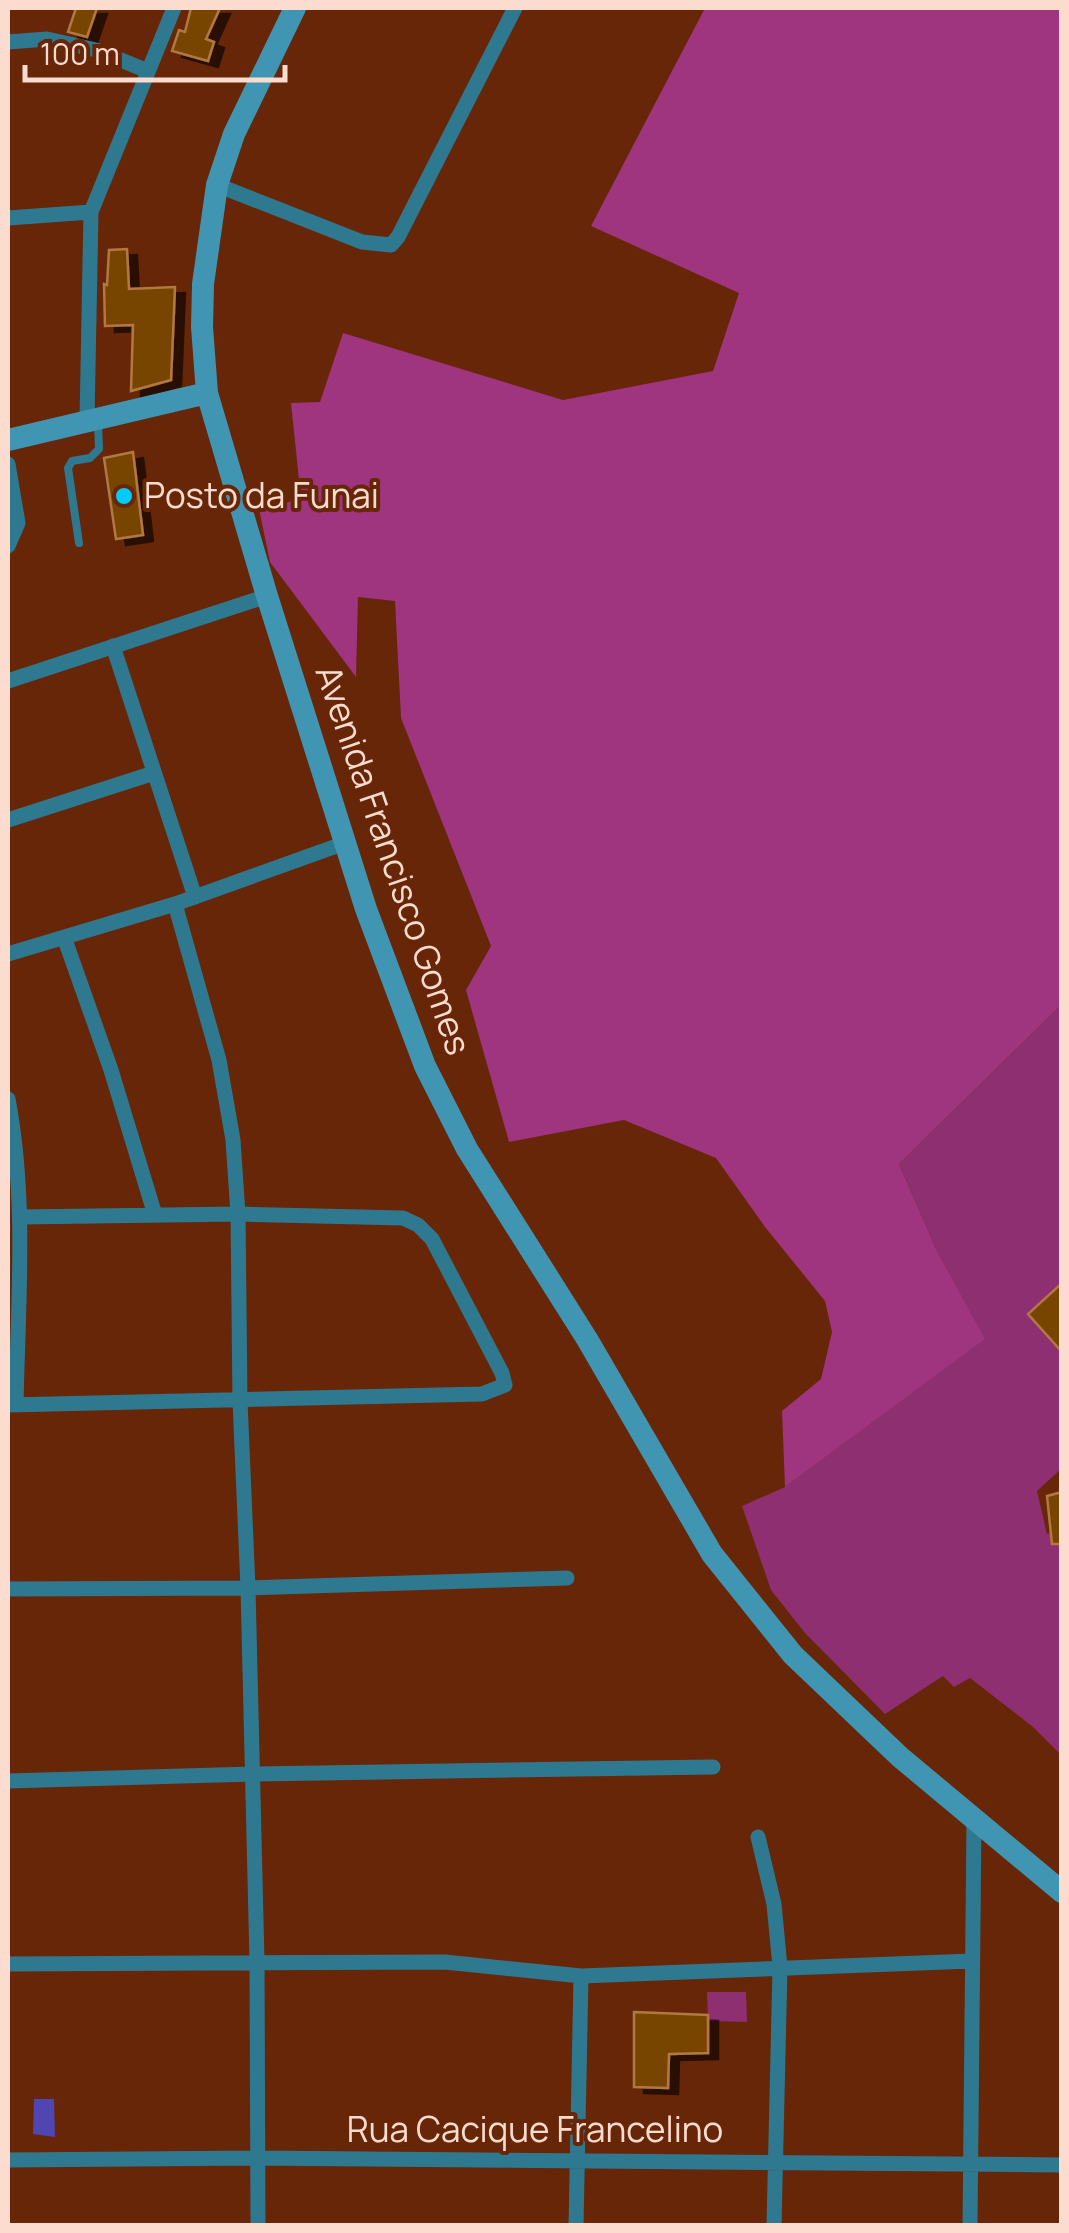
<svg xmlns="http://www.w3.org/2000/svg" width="1069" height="2233" viewBox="0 0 1069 2233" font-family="Manrope,sans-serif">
<defs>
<filter id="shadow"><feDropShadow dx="10" dy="6" stdDeviation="0" flood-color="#0009"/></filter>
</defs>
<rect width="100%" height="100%" fill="#662607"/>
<path fill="#8d2f70" d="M1061,1005V1469L1037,1491L1047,1534L1061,1529V1755L1033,1727L970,1678L954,1687L943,1676L885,1714L805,1633L771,1590L742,1506L785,1487L984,1339L937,1251L899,1164Z
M707,1992H746L747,2022L708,2021Z"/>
<path fill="#9f347f" d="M705,8H1061V1005L899,1164L937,1251L985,1339L785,1487L782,1411L821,1379L832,1332L825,1301L765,1227L716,1158L624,1120L509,1142L466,990L491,946L401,718L395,601L358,597L356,677L270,562L259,509L301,499L291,403L320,402L343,333L563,400L713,371L739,293L591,226Z"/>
<path fill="#4f46b1" d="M34,2099H54L55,2137L33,2134Z"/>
<path fill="#784405" stroke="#b27843" stroke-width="2.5" filter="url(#shadow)" d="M76,8H97L87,37L68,32Z
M191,8H220L206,39L214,42L208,61L172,51L179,30L185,32Z
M127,249L129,289L175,287L171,380L131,391L133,325L105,326L104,284L107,285L109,250Z
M133,452L143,535L116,539L104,458Z
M1062,1283V1352L1028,1314Z
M1062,1492V1544H1052L1047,1496Z
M634,2012L708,2015V2053L669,2054L668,2088L634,2087Z"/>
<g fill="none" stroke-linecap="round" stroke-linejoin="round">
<path stroke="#2f7990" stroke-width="8" d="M79,543L68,468L72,461L90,458L99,449L98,423"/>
<path stroke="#2f7990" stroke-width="15" d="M8,42L47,39L96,50L148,71
M217,185L362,242L391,245L398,237L515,8
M8,218L91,212
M87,420L91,212L174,8
M8,464L18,523L8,546
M113,646L195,897
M8,681L267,596
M8,820L154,773
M175,904L219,1060L233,1140L238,1214L240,1401L248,1588L257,1961L258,2226
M64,937L111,1070L155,1215
M8,954L175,904L345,843
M8,1099C27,1199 18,1304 16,1405
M8,1405L482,1394L505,1385L502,1373L432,1239L418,1225L403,1218L238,1214L20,1217
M8,1589L248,1588L567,1578
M8,1781L252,1774L713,1767
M758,1837L774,1904L780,1967L774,2226
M8,1964L445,1962L581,1976L972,1961
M8,2160L256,2158L1062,2165
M576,2226L581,1976
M970,2226L974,1819"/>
<path stroke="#4096b2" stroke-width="22" d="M295,8L234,134L217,185L203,284L202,327L207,393L267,596L366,909L425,1066L467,1149L587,1339L712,1554L793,1655L900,1757L1062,1892
M8,440L207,393"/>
</g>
<circle fill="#01cbf9" stroke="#662607" stroke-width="4" cx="124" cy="496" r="10"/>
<g text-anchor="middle" stroke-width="8" stroke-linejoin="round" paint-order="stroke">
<g font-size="35" fill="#fddcd0" stroke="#662607" text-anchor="start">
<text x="144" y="508">Posto da Funai</text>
</g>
<g font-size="35" fill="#fddcd0" stroke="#662607">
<text transform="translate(393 860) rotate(71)" y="12">Avenida Francisco Gomes</text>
<text x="535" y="2142">Rua Cacique Francelino</text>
</g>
</g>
<rect width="1069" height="2233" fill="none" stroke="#fddcd0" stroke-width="20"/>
<path d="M25 65v15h260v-15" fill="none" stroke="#fddcd0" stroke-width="5"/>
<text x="40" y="65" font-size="30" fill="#fddcd0" stroke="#662607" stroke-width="8" paint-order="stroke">100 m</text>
</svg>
